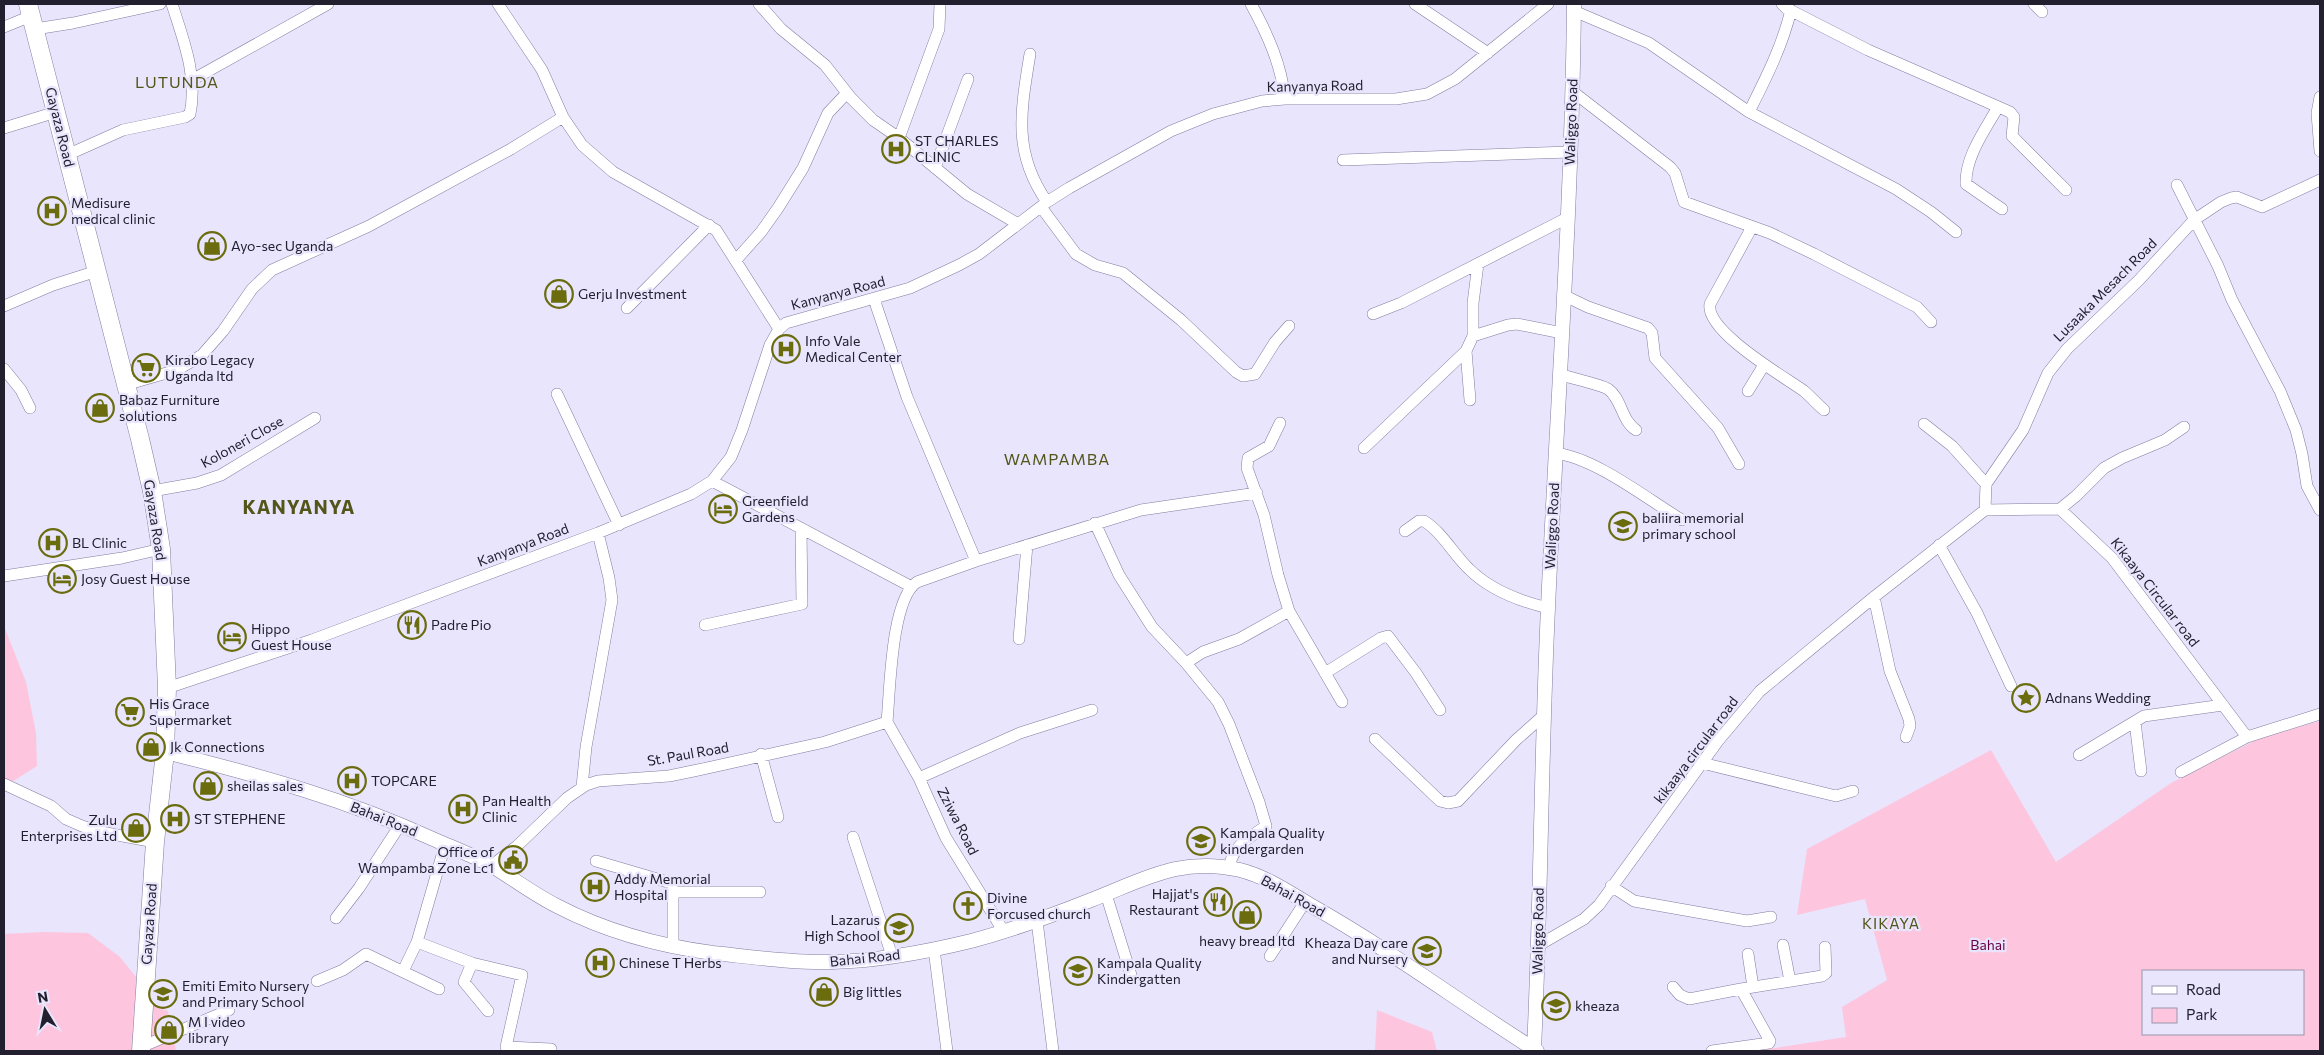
<svg xmlns="http://www.w3.org/2000/svg" width="2324" height="1055" viewBox="0 0 2324 1055" font-family="Commissioner,sans-serif">
<rect width="100%" height="100%" fill="#e8e5fd"/>
<path fill="#fdc6de" fill-rule="evenodd" d="M4,626L26,682L36,733L37,766L4,787Z
M2320,721V1051H1755L1846,1037L1842,1007L1887,980L1865,899L1797,915L1807,849L1991,750L2056,862L2171,783L2258,739ZM2143,971H2303V1034H2143Z
M45,932L88,933L120,957L162,1009L168,1011L176,1051H4V934Z
M1377,1010L1432,1032L1437,1051H1375Z"/>
<g fill="none" stroke-linecap="round" stroke-linejoin="round">
<defs>
<path id="minor" d="M498,4L542,70L563,117L582,145L613,172L716,230L779,329
M759,4L781,29L825,65L851,98L873,120L899,138L967,194L1018,224
M1251,4C1268,35 1281,64 1285,99
M1415,4L1488,53
M1782,4L1786,8L1868,50L2010,112L2014,117L2012,136L2066,190
M2034,4L2042,12
M1574,11L1649,43L1749,112L1896,189L1931,212L1956,232
M4,27L31,16
M35,29L73,23L160,4
M1030,54C1021,110 1012,152 1047,202
M192,80L328,4
M1572,91L1670,167L1675,173L1684,202L1770,233L1814,254L1917,307L1931,322
M2320,97L2317,113L2320,151
M1998,107C1985,130 1965,157 1966,184L2002,209
M1749,112C1766,78 1782,47 1791,10
M4,128L56,112
M899,138L939,29L940,4
M67,155L123,130L185,117L190,114C198,76 183,39 172,4
M1343,160L1570,152
M935,168L968,79
M2177,185L2218,266L2232,300L2280,391L2296,430L2302,454L2307,486L2320,510
M1041,207L1076,254L1095,265L1123,273L1181,320L1236,372L1243,376L1255,374L1275,342L1289,326
M1752,227L1710,304C1705,331 1783,376 1804,391C1811,397 1817,404 1824,410
M736,260L761,232L778,208L803,168L828,113L847,93
M1563,295L1588,307L1648,328L1652,333L1655,358L1718,428L1739,464
M874,299L907,397L976,561
M4,306L53,285L97,271
M627,308L709,225
M1373,314L1401,303L1567,218
M1473,336L1508,325L1517,324L1562,333
M1466,351L1470,400
M4,369L21,390L30,408
M1559,374C1570,378 1600,384 1608,389C1622,399 1621,420 1636,430
M125,385L177,370L202,355L223,331L252,289L272,270L369,226L511,149L563,117
M1748,391L1764,365
M557,394L619,525
M1280,423L1269,446L1248,458L1247,468L1264,515L1278,575L1289,611L1342,702
M1924,424L1952,446L1986,484
M1364,448L1466,351L1473,336V303L1478,264
M1555,453C1596,458 1647,499 1682,520
M712,481L910,586
M152,491L197,483L221,475L315,418
M2060,509L2076,496L2104,468L2122,458L2165,440L2184,427
M1985,510L1986,484L2023,430L2048,373L2067,349L2139,280L2194,220L2221,202L2231,198L2237,197L2262,207L2320,180
M1985,510L2060,509L2112,558L2247,737
M1095,523L1119,575L1152,627L1186,663L1218,702L1229,724L1259,802L1266,826C1248,839 1233,845 1229,868
M1405,531L1419,521H1424C1442,532 1454,555 1469,569C1490,590 1519,601 1548,608
M1939,545L1977,613L2011,686
M4,576L122,558L161,549
M1874,597L1890,671L1909,719L1910,726L1906,737
M705,625L802,604L801,528
M1019,639L1027,545
M1186,663L1203,652L1239,639L1289,611
M1325,673L1381,638L1388,636L1416,673L1440,710
M167,688L312,640L598,533L691,494L712,481L731,457L742,430L770,345L779,329L786,323L910,288L959,265L979,254L1047,202L1069,188L1171,131L1213,114L1262,101L1285,99H1396L1427,94L1455,79L1548,4
M887,722C890,691 891,599 917,582L976,561L1141,510L1257,493
M887,722L919,778L946,838L1004,932
M2135,722L2141,771
M1375,739L1440,801L1448,803L1458,801L1516,740L1544,715
M761,754L778,817
M2079,755L2144,716L2223,705
M1702,763L1836,796L1853,791
M2181,772L2247,737L2320,714
M919,778L1020,733L1092,710
M4,784L51,806L66,819L82,826L101,832L155,842
M582,787L586,747L612,600L609,578L598,533
M853,837L892,956
M596,861L671,883L673,892
M491,866L517,846L567,798L586,785L598,781L669,776L698,770L825,742L887,722
M1611,886L1634,901L1747,921L1771,917
M1106,894L1131,975
M336,918L359,888L400,825
M1037,921L1053,1051
M417,942L472,963L522,975L506,1047L551,1049V1051
M1539,945L1584,919L1599,905L1718,741L1760,691L1874,597L1985,510
M1783,945L1790,981
M673,946V892H760
M934,949L947,1051
M1748,954L1753,987
M1270,956L1305,902
M472,963L464,982L488,1011
M403,971L417,942L445,845
M317,981L343,970L366,954L439,989
M1673,987L1680,995L1689,999L1741,989L1770,1041L1769,1043L1712,1051
M1741,989L1822,976L1826,973L1825,947
M141,1047L229,1010"/>
<path id="tertiary" d="M165,752C259,775 345,799 433,839C453,848 475,856 494,867C515,880 535,895 557,906C605,931 660,946 713,953C752,957 793,963 832,962C878,961 926,952 971,941C1012,930 1051,916 1091,900C1143,880 1180,856 1240,870C1267,877 1288,892 1312,906C1390,950 1462,1004 1537,1051
M1534,1049C1541,902 1541,755 1548,608C1557,407 1572,205 1574,4"/>
<path id="primary" d="M28,4L140,439L152,491L161,549L167,688L165,752L155,842L141,1051"/>
</defs>
<use href="#minor" stroke="#817da0" stroke-width="12"/>
<use href="#tertiary" stroke="#817da0" stroke-width="15"/>
<use href="#primary" stroke="#817da0" stroke-width="19"/>
<use href="#minor" stroke="#fff" stroke-width="11"/>
<use href="#tertiary" stroke="#fff" stroke-width="14"/>
<use href="#primary" stroke="#fff" stroke-width="18"/>
</g>
<defs>
<symbol id="hospital-ring" viewBox="-11 -11 22 22"><circle r="9.5" fill="#e8e5fd" stroke="#6a6c0d" stroke-width="1.5"/><path d="M-5-5h3v3.5h4V-5h3V5h-3V1.5h-4V5h-3Z" fill="#6a6c0d"/></symbol>
<symbol id="shop-ring" viewBox="-11 -11 22 22"><circle r="9.5" fill="#e8e5fd" stroke="#6a6c0d" stroke-width="1.5"/><path d="M-5-2.5h2.3a2.7 3.5 0 0 1 5.4 0H5L5.5 6h-11ZM-1.5-2.5h3a1.5 2.3 0 0 0-3 0Z" fill="#6a6c0d"/></symbol>
<symbol id="supermarket-ring" viewBox="-11 -11 22 22"><circle r="9.5" fill="#e8e5fd" stroke="#6a6c0d" stroke-width="1.5"/><path d="M-6-5.5h2.5l.6 2H6L4.5 2H-2.5L-4.4-4H-6ZM-1.5 3.2a1.3 1.3 0 1 0 .1 0ZM3 3.2a1.3 1.3 0 1 0 .1 0Z" fill="#6a6c0d"/></symbol>
<symbol id="hotel-ring" viewBox="-11 -11 22 22"><circle r="9.5" fill="#e8e5fd" stroke="#6a6c0d" stroke-width="1.5"/><path d="M-6-4.5h1.5V1H6V5H4.5V3h-9V5H-6ZM-4 0a1.8 1.8 0 1 1 3.6 0ZM.5 0V-2.5h3Q6-2.5 6 0Z" fill="#6a6c0d"/></symbol>
<symbol id="school-ring" viewBox="-11 -11 22 22"><circle r="9.5" fill="#e8e5fd" stroke="#6a6c0d" stroke-width="1.5"/><path d="M0-5L7-2L0 1L-7-2ZM-4 1L0 2.5L4 1V4Q0 6-4 4Z" fill="#6a6c0d"/></symbol>
<symbol id="restaurant-ring" viewBox="-11 -11 22 22"><circle r="9.5" fill="#e8e5fd" stroke="#6a6c0d" stroke-width="1.5"/><path d="M-5-6h1v4h1v-4h1v4h1v-4h1v5L-1.5 .5V6h-2V.5L-5-1ZM5-6V6H3V1.5H1.5Q1.5-4 5-6Z" fill="#6a6c0d"/></symbol>
<symbol id="sight-ring" viewBox="-11 -11 22 22"><circle r="9.5" fill="#e8e5fd" stroke="#6a6c0d" stroke-width="1.5"/><path d="M0-6L1.8-2.2L6-1.7L2.9 1.2L3.7 5.4L0 3.3L-3.7 5.4L-2.9 1.2L-6-1.7L-1.8-2.2Z" fill="#6a6c0d"/></symbol>
<symbol id="civic-ring" viewBox="-11 -11 22 22"><circle r="9.5" fill="#e8e5fd" stroke="#6a6c0d" stroke-width="1.5"/><path d="M-.6-6.5H3V-4.5H.6V-3L4-1V1h2V6H-6V1h2V-1L-.6-3ZM-1.2 2.5V6h2.4V2.5Z" fill="#6a6c0d"/></symbol>
<symbol id="church-ring" viewBox="-11 -11 22 22"><circle r="9.5" fill="#e8e5fd" stroke="#6a6c0d" stroke-width="1.5"/><path d="M-1.2-6h2.4v3.5h3.3v2.4h-3.3V6h-2.4V-.1h-3.3v-2.4h3.3Z" fill="#6a6c0d"/></symbol>
</defs>
<g fill-rule="evenodd">
<use href="#hospital-ring" x="880" y="133" width="32" height="32"/>
<use href="#hospital-ring" x="36" y="195" width="32" height="32"/>
<use href="#shop-ring" x="196" y="230" width="32" height="32"/>
<use href="#shop-ring" x="543" y="278" width="32" height="32"/>
<use href="#hospital-ring" x="770" y="333" width="32" height="32"/>
<use href="#supermarket-ring" x="130" y="352" width="32" height="32"/>
<use href="#shop-ring" x="84" y="392" width="32" height="32"/>
<use href="#hotel-ring" x="707" y="493" width="32" height="32"/>
<use href="#school-ring" x="1607" y="510" width="32" height="32"/>
<use href="#hospital-ring" x="37" y="527" width="32" height="32"/>
<use href="#hotel-ring" x="46" y="563" width="32" height="32"/>
<use href="#restaurant-ring" x="396" y="609" width="32" height="32"/>
<use href="#hotel-ring" x="216" y="621" width="32" height="32"/>
<use href="#sight-ring" x="2010" y="682" width="32" height="32"/>
<use href="#supermarket-ring" x="114" y="696" width="32" height="32"/>
<use href="#shop-ring" x="135" y="731" width="32" height="32"/>
<use href="#hospital-ring" x="336" y="765" width="32" height="32"/>
<use href="#shop-ring" x="192" y="770" width="32" height="32"/>
<use href="#hospital-ring" x="447" y="793" width="32" height="32"/>
<use href="#hospital-ring" x="159" y="803" width="32" height="32"/>
<use href="#shop-ring" x="120" y="812" width="32" height="32"/>
<use href="#school-ring" x="1185" y="825" width="32" height="32"/>
<use href="#civic-ring" x="497" y="844" width="32" height="32"/>
<use href="#hospital-ring" x="579" y="871" width="32" height="32"/>
<use href="#restaurant-ring" x="1202" y="886" width="32" height="32"/>
<use href="#church-ring" x="952" y="890" width="32" height="32"/>
<use href="#shop-ring" x="1231" y="899" width="32" height="32"/>
<use href="#school-ring" x="883" y="912" width="32" height="32"/>
<use href="#school-ring" x="1411" y="935" width="32" height="32"/>
<use href="#hospital-ring" x="584" y="947" width="32" height="32"/>
<use href="#school-ring" x="1062" y="955" width="32" height="32"/>
<use href="#shop-ring" x="808" y="976" width="32" height="32"/>
<use href="#school-ring" x="147" y="978" width="32" height="32"/>
<use href="#school-ring" x="1540" y="990" width="32" height="32"/>
<use href="#shop-ring" x="153" y="1014" width="32" height="32"/>
</g>
<g text-anchor="middle" stroke-width="4.5" stroke-linejoin="round" paint-order="stroke">
<g font-size="14" fill="#22202f" stroke="#e8e5fd">
<text transform="translate(1315 86) rotate(-1)" y="5">Kanyanya Road</text>
<text transform="translate(1571 122) rotate(-88)" y="5">Waliggo Road</text>
<text transform="translate(60 127) rotate(76)" y="5">Gayaza Road</text>
<text transform="translate(2105 290) rotate(-45)" y="5">Lusaaka Mesach Road</text>
<text transform="translate(838 293) rotate(-15)" y="5">Kanyanya Road</text>
<text transform="translate(242 442) rotate(-29)" y="5">Koloneri Close</text>
<text transform="translate(155 520) rotate(81)" y="5">Gayaza Road</text>
<text transform="translate(1552 526) rotate(-87)" y="5">Waliggo Road</text>
<text transform="translate(523 545) rotate(-21)" y="5">Kanyanya Road</text>
<text transform="translate(2155 592) rotate(52)" y="5">Kikaaya Circular road</text>
<text transform="translate(1696 750) rotate(-53)" y="5">kikaaya circular road</text>
<text transform="translate(688 754) rotate(-10)" y="5">St. Paul Road</text>
<text transform="translate(384 819) rotate(22)" y="5">Bahai Road</text>
<text transform="translate(958 821) rotate(63)" y="5">Zziwa Road</text>
<text transform="translate(1293 896) rotate(29)" y="5">Bahai Road</text>
<text transform="translate(149 924) rotate(-86)" y="5">Gayaza Road</text>
<text transform="translate(1538 931) rotate(-89)" y="5">Waliggo Road</text>
<text transform="translate(865 958) rotate(-6)" y="5">Bahai Road</text>
</g>
<g font-size="14" fill="#22202f" stroke="#e8e5fd" text-anchor="start">
<text x="915" y="146">ST CHARLES<tspan x="915" dy="16">CLINIC</tspan></text>
<text x="71" y="208">Medisure<tspan x="71" dy="16">medical clinic</tspan></text>
<text x="231" y="251">Ayo-sec Uganda</text>
<text x="578" y="299">Gerju Investment</text>
<text x="805" y="346">Info Vale<tspan x="805" dy="16">Medical Center</tspan></text>
<text x="165" y="365">Kirabo Legacy<tspan x="165" dy="16">Uganda ltd</tspan></text>
<text x="119" y="405">Babaz Furniture<tspan x="119" dy="16">solutions</tspan></text>
<text x="742" y="506">Greenfield<tspan x="742" dy="16">Gardens</tspan></text>
<text x="1642" y="523">baliira memorial<tspan x="1642" dy="16">primary school</tspan></text>
<text x="72" y="548">BL Clinic</text>
<text x="81" y="584">Josy Guest House</text>
<text x="431" y="630">Padre Pio</text>
<text x="251" y="634">Hippo<tspan x="251" dy="16">Guest House</tspan></text>
<text x="2045" y="703">Adnans Wedding</text>
<text x="149" y="709">His Grace<tspan x="149" dy="16">Supermarket</tspan></text>
<text x="170" y="752">Jk Connections</text>
<text x="371" y="786">TOPCARE</text>
<text x="227" y="791">sheilas sales</text>
<text x="482" y="806">Pan Health<tspan x="482" dy="16">Clinic</tspan></text>
<text x="194" y="824">ST STEPHENE</text>
<text x="117" y="825" text-anchor="end">Zulu<tspan x="117" dy="16">Enterprises Ltd</tspan></text>
<text x="1220" y="838">Kampala Quality<tspan x="1220" dy="16">kindergarden</tspan></text>
<text x="494" y="857" text-anchor="end">Office of<tspan x="494" dy="16">Wampamba Zone Lc1</tspan></text>
<text x="614" y="884">Addy Memorial<tspan x="614" dy="16">Hospital</tspan></text>
<text x="1199" y="899" text-anchor="end">Hajjat's<tspan x="1199" dy="16">Restaurant</tspan></text>
<text x="987" y="903">Divine<tspan x="987" dy="16">Forcused church</tspan></text>
<text x="880" y="925" text-anchor="end">Lazarus<tspan x="880" dy="16">High School</tspan></text>
<text x="1247" y="946" text-anchor="middle">heavy bread ltd</text>
<text x="1408" y="948" text-anchor="end">Kheaza Day care<tspan x="1408" dy="16">and Nursery</tspan></text>
<text x="619" y="968">Chinese T Herbs</text>
<text x="1097" y="968">Kampala Quality<tspan x="1097" dy="16">Kindergatten</tspan></text>
<text x="182" y="991">Emiti Emito Nursery<tspan x="182" dy="16">and Primary School</tspan></text>
<text x="843" y="997">Big littles</text>
<text x="1575" y="1011">kheaza</text>
<text x="188" y="1027">M I video<tspan x="188" dy="16">library</tspan></text>
</g>
<g font-size="14" fill="#6a0042" stroke="#e8e5fd">
<text x="1988" y="950">Bahai</text>
</g>
<g font-size="15" letter-spacing="1" fill="#535519" stroke="#e8e5fd">
<text x="1891" y="929">KIKAYA</text>
</g>
<g font-size="16" letter-spacing="1" fill="#535519" stroke="#e8e5fd">
<text x="177" y="88">LUTUNDA</text>
<text x="1057" y="465">WAMPAMBA</text>
</g>
<g font-size="19" font-weight="bold" letter-spacing="1" fill="#535519" stroke="#e8e5fd">
<text x="299" y="514">KANYANYA</text>
</g>
</g>
<rect width="2324" height="1055" fill="none" stroke="#22202f" stroke-width="10"/>
<rect x="2142" y="970" width="162" height="65" fill="#e8e5fd" stroke="#9996ab"/>
<rect x="2152" y="986" width="25" height="8" fill="#ffffff" stroke="#9996ab"/>
<text x="2186" y="995" font-size="15" fill="#22202f">Road</text>
<rect x="2152" y="1008" width="25" height="15" fill="#fdc6de" stroke="#9996ab"/>
<text x="2186" y="1020" font-size="15" fill="#22202f">Park</text>
<g transform="translate(45 1010) rotate(350)" stroke="#e8e5fd" stroke-width="4" paint-order="stroke">
<path d="M0-4L9 19L0 12L-9 19Z" fill="#22202f"/>
<text y="-8" font-size="14" font-weight="bold" text-anchor="middle" fill="#22202f">N</text>
</g>
</svg>
